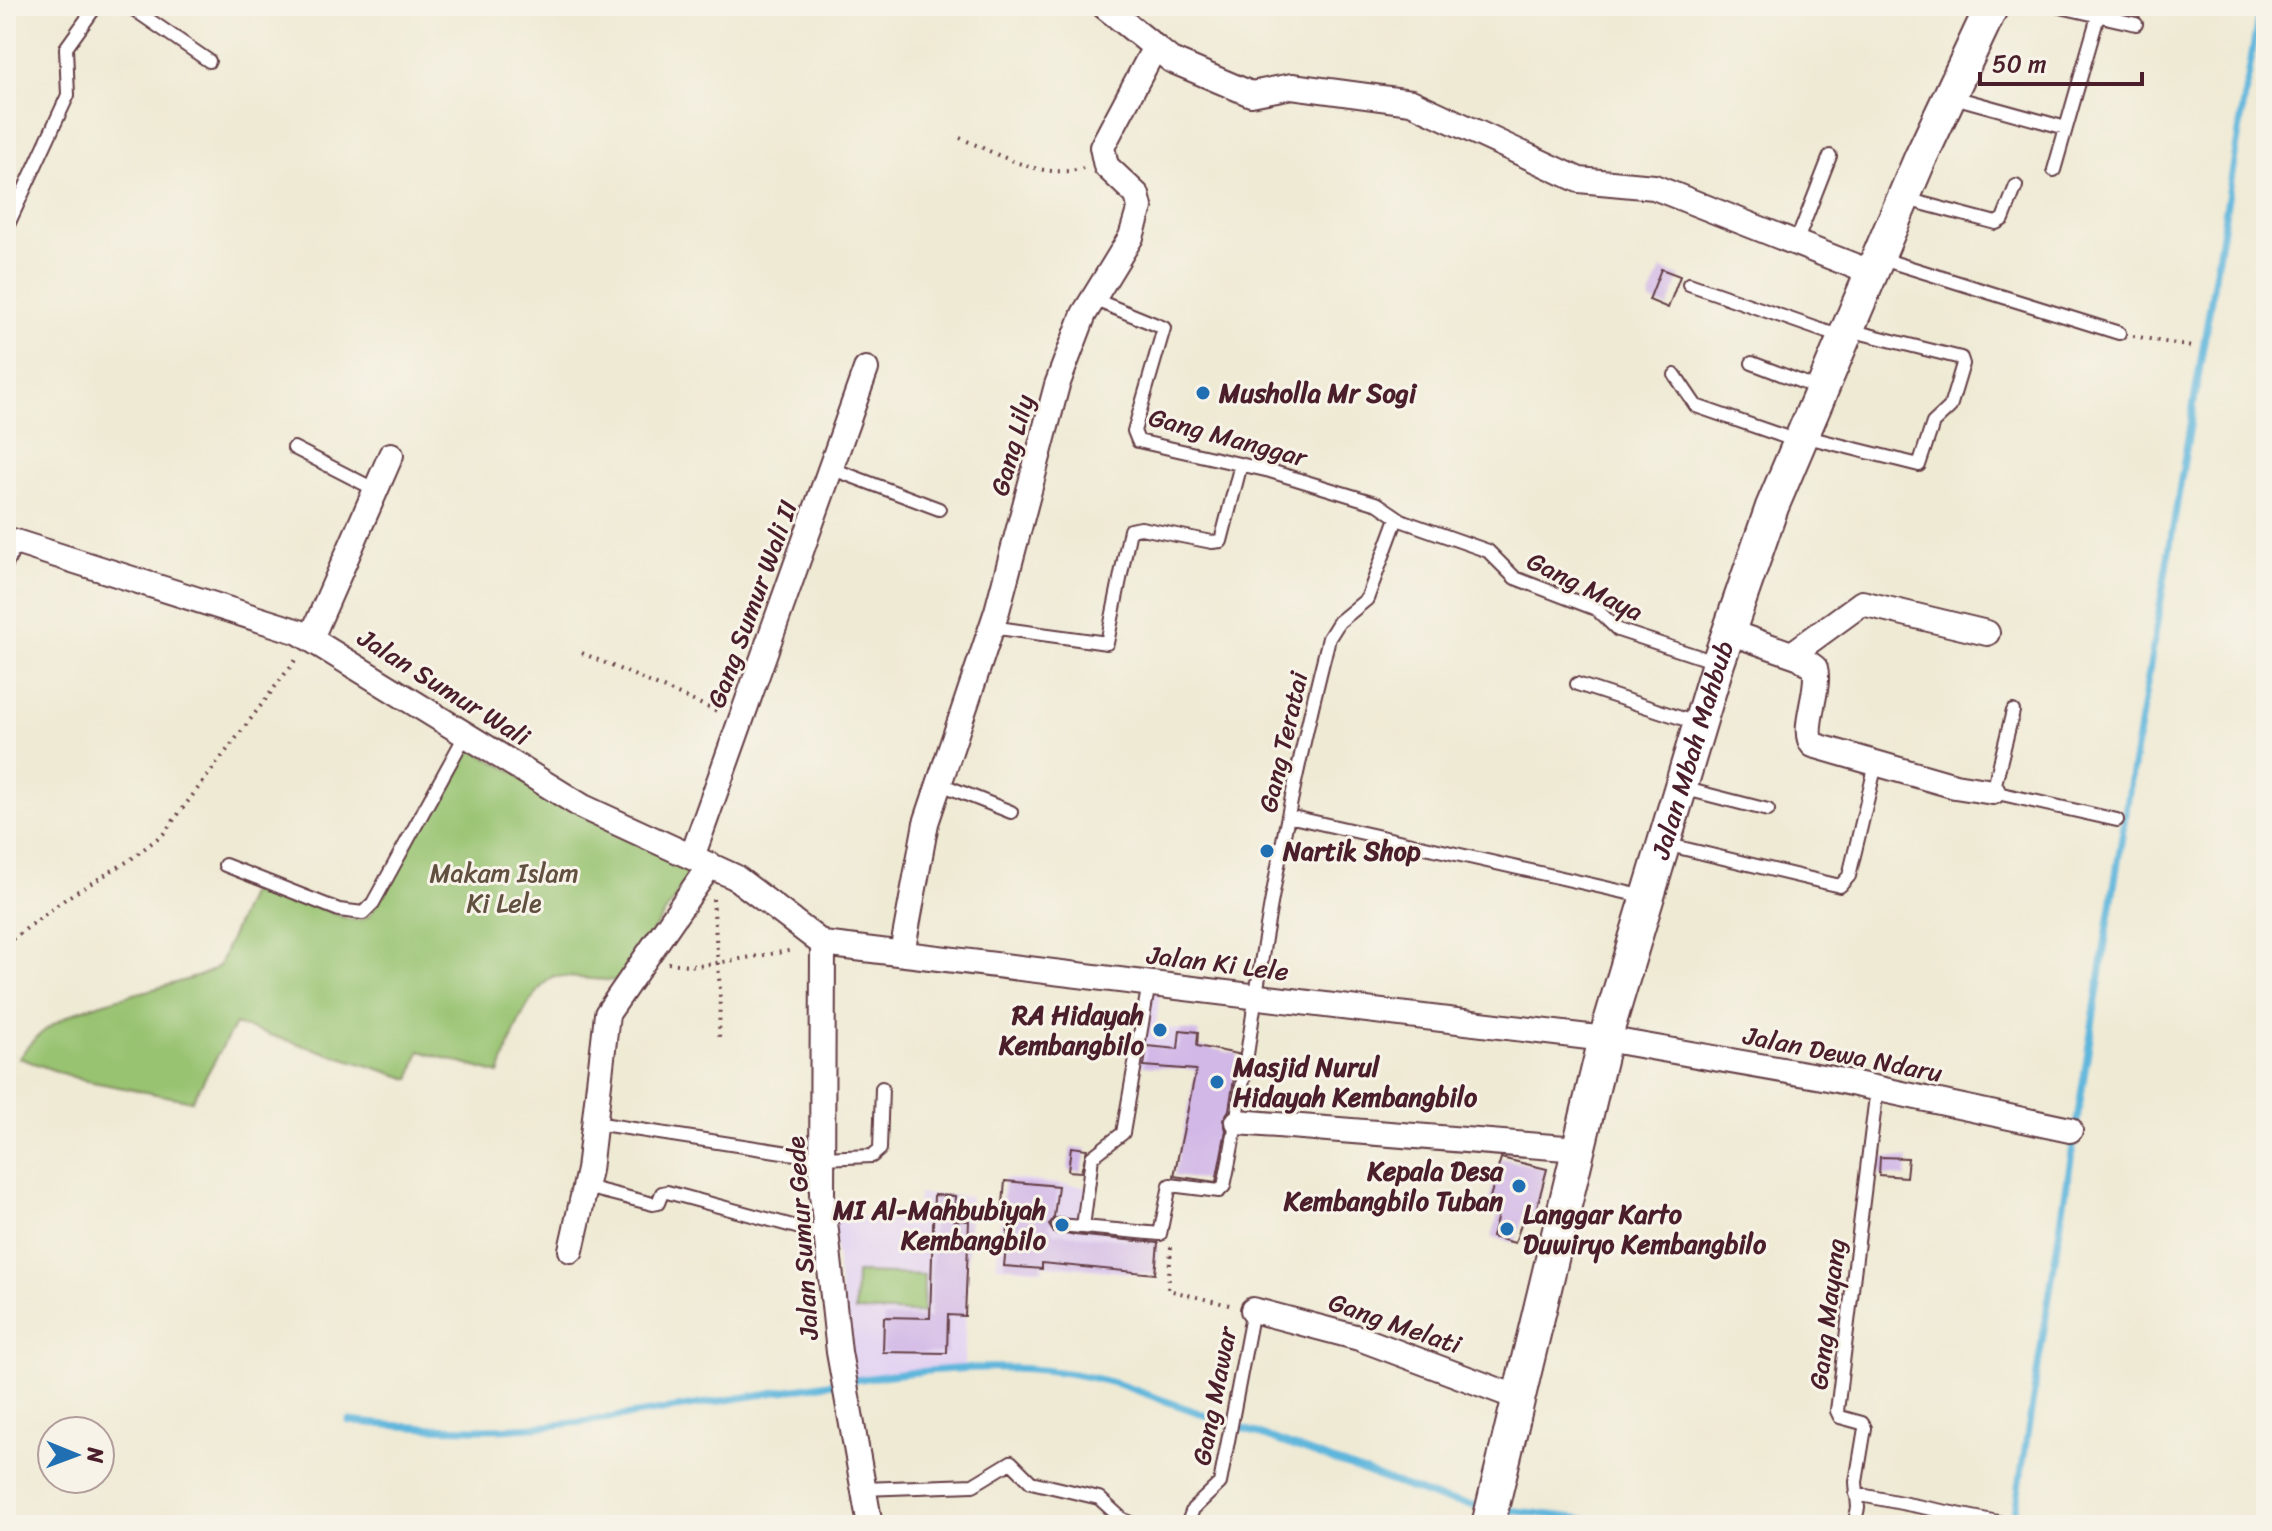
<svg xmlns="http://www.w3.org/2000/svg" width="2272" height="1531" viewBox="0 0 2272 1531" font-family="Sriracha,sans-serif">
<rect width="100%" height="100%" fill="#f7f3e8"/>
<filter id="ink" filterUnits="userSpaceOnUse"><feTurbulence type="fractalNoise" baseFrequency=".0125" numOctaves="2"/><feDisplacementMap in="SourceGraphic" scale="16" xChannelSelector="R" yChannelSelector="G"/><feConvolveMatrix kernelMatrix="1 2 1 2 8 2 1 2 1" color-interpolation-filters="sRGB"/></filter>
<filter id="wash" filterUnits="userSpaceOnUse"><feTurbulence type="fractalNoise" baseFrequency=".006" numOctaves="4" result="noise"/><feDisplacementMap in="SourceGraphic" scale="32" xChannelSelector="R" yChannelSelector="G"/><feGaussianBlur stdDeviation="1.8" result="paint"/><feColorMatrix in="noise" values="0 0 0 0 0 0 0 0 0 0 0 0 0 0 0 0 0 1.4 0 .05"/><feComposite in="paint" operator="in"/></filter>
<g filter="url(#wash)">
<rect width="100%" height="100%" fill="#efead4"/>
<path fill="#e3d3f2" d="M1152,988L1160,989L1156,1027L1199,1032L1196,1070L1136,1065Z
M1004,1178L1092,1187L1089,1221L1160,1228L1156,1276L1044,1265L1043,1270L996,1266Z
M918,1194L970,1196L964,1368L851,1381L832,1216L916,1219Z"/>
<path fill="#98c371" stroke="#71714e" stroke-width="2" d="M467,747L696,868L618,981L553,976C523,999 512,1039 499,1074L420,1051L410,1079L235,1024L192,1101L82,1080L19,1058C52,1007 117,1000 172,984C188,979 205,976 219,966L254,882L348,919L361,920L370,915Z
M856,1273L924,1275L923,1313L855,1311Z"/>
<g fill="none" stroke-linecap="round" stroke-linejoin="round">
<path stroke="#5fb6dc" stroke-width="7" d="M349,1421C424,1430 498,1433 573,1423C649,1413 725,1400 802,1388C907,1372 1016,1353 1121,1385L1440,1499L1483,1507
M1499,1509L1636,1525
M2013,1525L2132,773L2260,6"/>
</g>
<g id="blocks">
<path fill="#d2b8e7" d="M1661,269L1680,276L1668,308L1649,300Z
M1180,1030L1198,1032L1197,1046L1238,1054L1229,1110L1223,1120L1226,1130L1216,1182L1174,1176L1196,1070L1144,1066L1147,1046L1178,1049Z
M1071,1147L1087,1149L1081,1172L1068,1171Z
M1880,1157L1908,1158L1906,1177L1879,1175Z
M1501,1158L1547,1169L1535,1214L1525,1211L1515,1243L1492,1237L1501,1204L1489,1201Z
M1005,1181L1058,1186L1054,1217L1049,1225L1054,1233L1158,1243L1155,1274L1042,1263V1269L1004,1266L1009,1217L1002,1216Z
M934,1195L955,1196L954,1220L969,1221L965,1316L948,1315L947,1353L883,1352L884,1317L930,1318Z"/>
</g>
</g>
<g filter="url(#ink)">
<use href="#blocks" fill-opacity="0" stroke="#633d44" stroke-width="2"/>
<g fill="none" stroke-linecap="round" stroke-linejoin="round">
<defs>
<path id="service" d="M129,6L209,61
M2056,6L2136,24
M1950,96L2066,128
M2054,170L2098,16
M1906,199L1996,223L2003,219L2016,186
M6,229L68,95L66,48L96,6
M1796,243L1830,156
M1879,258L2119,333
M1689,284L1841,337
M1093,299L1164,328L1134,431L1138,441L1270,471L1378,504L1403,521L1488,551L1515,578L1596,609L1618,630L1718,663
M1752,363L1820,389
M1675,375L1696,406L1797,441
M1803,436L1919,465L1933,423L1950,407L1963,364L1961,358L1849,330
M294,448L376,490
M830,468L939,509
M6,565L17,543
M991,627L1107,643L1130,530L1141,528L1212,542L1221,541L1241,464
M1577,684L1699,724
M2013,711L1993,792L2117,820
M938,783L1011,812
M1682,788L1768,810
M1288,816L1646,897
M1665,844L1840,886L1849,876L1876,764
M225,865L339,910L363,913L373,903L466,734
M595,1123L821,1158L872,1156L880,1149L882,1088
M586,1187L653,1204L658,1203L662,1193L667,1192L826,1235
M1058,1225L1083,1227L1092,1157L1123,1133L1149,983
M1083,1227L1160,1234L1170,1185L1219,1191L1224,1186C1238,1122 1246,1059 1256,995C1274,874 1299,756 1329,638L1339,622L1367,599L1397,518
M863,1489L973,1485L1011,1462L1031,1482L1099,1498L1122,1519L1135,1525
M1856,1494L2008,1524
M1187,1525L1193,1509L1220,1483L1253,1310
M1854,1525L1858,1508L1856,1482L1865,1428L1862,1423L1840,1417L1837,1411L1877,1088"/>
<path id="minor" d="M1155,47L1171,60L1251,94L1292,86L1411,102L1579,180L1654,187L1872,273
M6,539L299,632L583,807L735,877L823,944
M1729,632L1800,657L1815,668C1821,689 1800,731 1813,745L1955,786L1993,792
M311,638L391,455
M1792,654L1862,603L1987,633
M692,857L866,369
M823,944L1605,1039L1828,1078L2070,1130
M823,944L822,1194L839,1352L870,1525
M902,953L926,823L997,611L1057,385L1084,314L1131,237L1140,207L1137,195L1106,166L1102,147L1155,47L1104,6
M1238,1122L1578,1149
M571,1250L589,1170L607,1014L710,865
M1253,1310L1359,1338L1516,1397"/>
<g id="tertiary">
<path id="s1" d="M1488,1525L1605,1039L1718,663L1772,507L1920,159L1992,6"/>
</g>
</defs>
<use href="#service" stroke="#633d44" stroke-width="16"/>
<use href="#minor" stroke="#633d44" stroke-width="28"/>
<use href="#tertiary" stroke="#633d44" stroke-width="36"/>
<path stroke="#633d44" stroke-width="4" stroke-dasharray="2 6" stroke-linecap="butt" d="M960,138C997,153 1041,181 1083,168
M2133,336L2192,347
M582,653L719,712
M713,899L720,990L719,1042
M6,944L68,897L130,860L164,833L297,658
M668,963L698,966L794,950
M1171,1247L1168,1290L1233,1306"/>
<use href="#service" stroke="#fff" stroke-width="12"/>
<use href="#minor" stroke="#fff" stroke-width="24"/>
<use href="#tertiary" stroke="#fff" stroke-width="32"/>
</g>
</g>
<g fill="#1f6fb2" stroke="#f7f3e8" stroke-width="3">
<circle cx="1203" cy="393" r="8"/>
<circle cx="1267" cy="851" r="8"/>
<circle cx="1160" cy="1030" r="8"/>
<circle cx="1217" cy="1082" r="8"/>
<circle cx="1519" cy="1186" r="8"/>
<circle cx="1062" cy="1225" r="8"/>
<circle cx="1507" cy="1229" r="8"/>
</g>
<g text-anchor="middle" stroke-width="6" stroke-linejoin="round" paint-order="stroke">
<g font-size="26" font-weight="bold" fill="#4a1f2b" stroke="#f7f3e8" text-anchor="start">
<text x="1219" y="402">Musholla Mr Sogi</text>
<text x="1283" y="860">Nartik Shop</text>
<text x="1144" y="1024" text-anchor="end">RA Hidayah<tspan x="1144" dy="30">Kembangbilo</tspan></text>
<text x="1233" y="1076">Masjid Nurul<tspan x="1233" dy="30">Hidayah Kembangbilo</tspan></text>
<text x="1503" y="1180" text-anchor="end">Kepala Desa<tspan x="1503" dy="30">Kembangbilo Tuban</tspan></text>
<text x="1046" y="1219" text-anchor="end">MI Al-Mahbubiyah<tspan x="1046" dy="30">Kembangbilo</tspan></text>
<text x="1523" y="1223">Langgar Karto<tspan x="1523" dy="30">Duwiryo Kembangbilo</tspan></text>
</g>
<g font-size="26" fill="#4a1f2b" stroke="#f7f3e8">
<text transform="translate(1228 437) rotate(15)" y="9">Gang Manggar</text>
<text transform="translate(1012 445) rotate(-75)" y="9">Gang Lily</text>
<text transform="translate(1585 586) rotate(26)" y="9">Gang Maya</text>
<text transform="translate(752 604) rotate(-70)" y="9">Gang Sumur Wali II</text>
<text transform="translate(444 687) rotate(32)" y="9">Jalan Sumur Wali</text>
<text transform="translate(1283 742) rotate(-77)" y="9">Gang Teratai</text>
<text dy="9" stroke="none"><textPath href="#s1" startOffset="802">Jalan Mbah Mahbub</textPath></text>
<text transform="translate(1218 963) rotate(7)" y="9">Jalan Ki Lele</text>
<text transform="translate(1843 1054) rotate(11)" y="9">Jalan Dewa Ndaru</text>
<text transform="translate(802 1238) rotate(-94)" y="9">Jalan Sumur Gede</text>
<text transform="translate(1827 1314) rotate(-83)" y="9">Gang Mayang</text>
<text transform="translate(1395 1323) rotate(19)" y="9">Gang Melati</text>
<text transform="translate(1214 1396) rotate(-79)" y="9">Gang Mawar</text>
</g>
<g font-size="26" fill="#615040" stroke="#f7f3e8">
<text x="504" y="882">Makam Islam<tspan x="504" dy="30">Ki Lele</tspan></text>
</g>
</g>
<rect width="2272" height="1531" fill="none" stroke="#f7f3e8" stroke-width="32"/>
<g transform="translate(76 1455) rotate(91)"><circle r="38" fill="#f7f3e8" stroke="#b29e9c" stroke-width="2"/>
<path d="M0-6L14 30L0 20L-14 30Z" fill="#1f6fb2"/>
<text y="-12" font-size="22" font-weight="bold" text-anchor="middle" fill="#4a1f2b">N</text>
</g>
<path d="M1980 72v12h162v-12" fill="none" stroke="#4a1f2b" stroke-width="4"/>
<text x="1992" y="72" font-size="24" fill="#4a1f2b" stroke="#f7f3e8" stroke-width="6" paint-order="stroke">50 m</text>
</svg>
